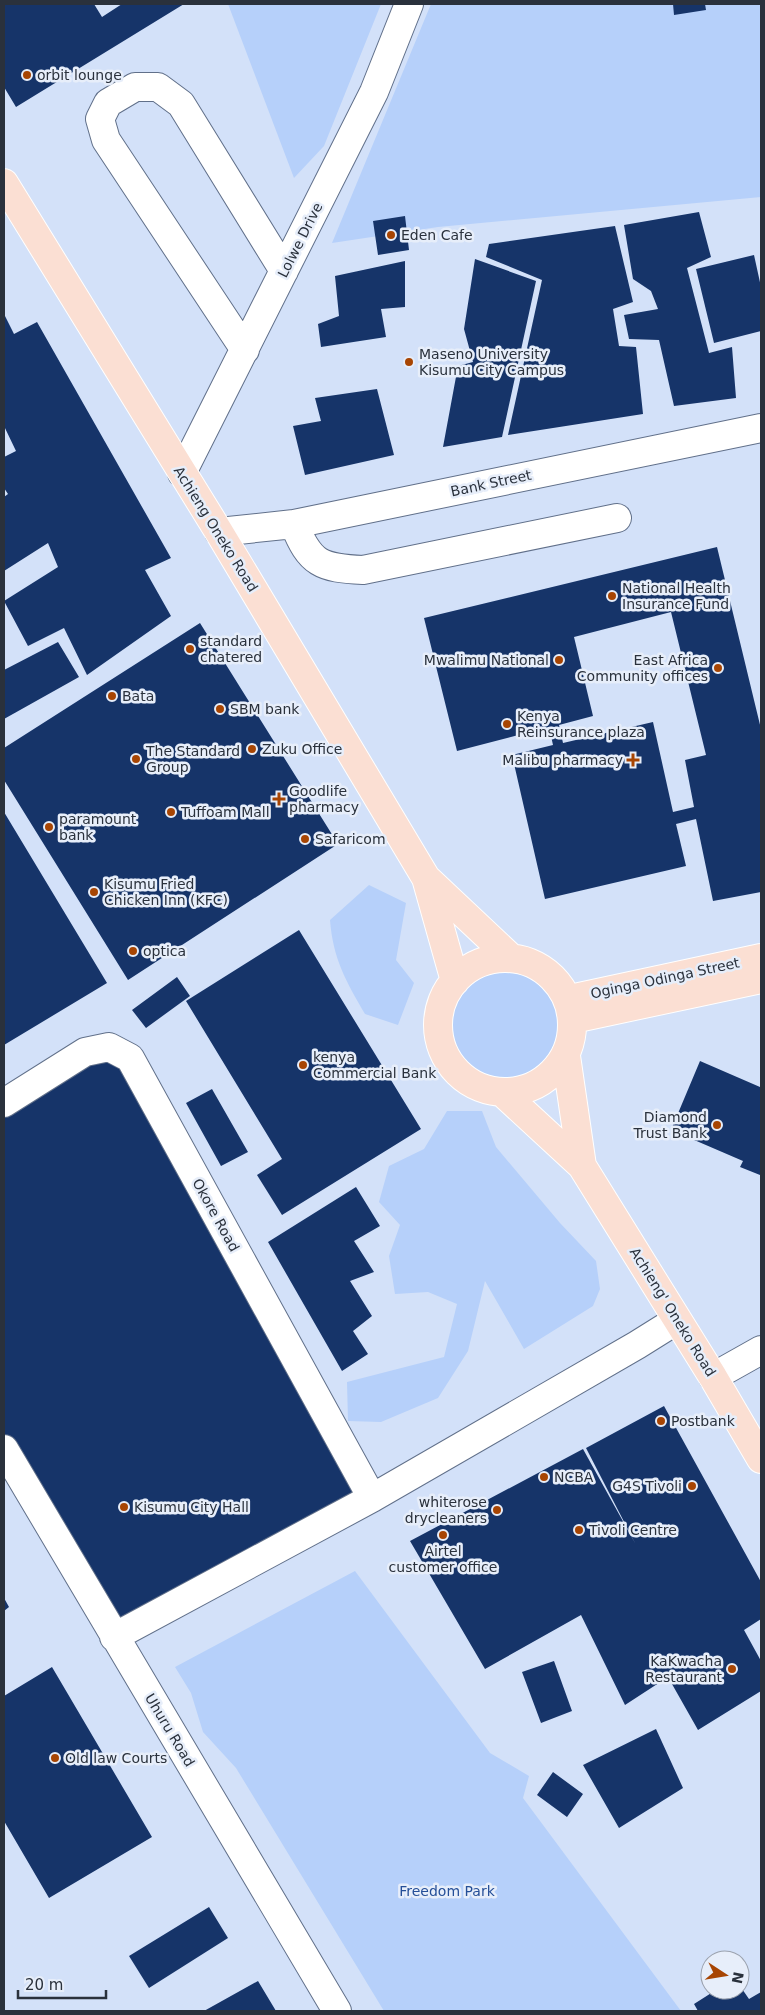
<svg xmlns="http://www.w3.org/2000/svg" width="765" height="2015" viewBox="0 0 765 2015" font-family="'DejaVu Sans',sans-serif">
<rect width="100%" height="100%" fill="#d3e1f9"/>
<path fill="#b6d0fa" d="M228,4H381L324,146L294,178Z
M431,4H761V197L438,227L332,243Z
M369,885L406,903L396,960L414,983L398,1025L365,1014C346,981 333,959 330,920Z
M497,963L527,969L546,980L562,1000L567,1037L559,1054L545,1070L523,1083L506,1084L479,1080L457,1066L446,1039V1020L451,1001L467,977Z
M447,1111H482L496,1147L560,1223L596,1261L600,1289L593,1306L524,1349L485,1281L468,1351L438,1398L381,1422L348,1421L347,1382L444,1357L457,1304L428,1292L395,1294L389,1256L400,1225L379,1202L389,1166L424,1149Z
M355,1571L490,1753L529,1776L523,1798L681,2011H384L236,1768L203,1732L191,1693L175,1667Z"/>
<path fill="#163469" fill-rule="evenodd" d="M4,4H94L102,17L122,4H184L16,107L4,87Z
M673,4H705L706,10L674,15Z
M699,212L711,257L687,268L709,353L732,347L736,398L674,406L659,340L629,339L624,315L658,309L651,291L633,279L624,225Z
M405,216L409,250L378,255L373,221Z
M615,226L633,302L613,309L619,346L636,347L643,414L508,435L542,280L486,257L489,244Z
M754,255L761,287V331L714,343L696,269Z
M475,259L536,281L502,437L443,447L458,366L473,362L464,329Z
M405,261V307L381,309L386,337L321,347L318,324L339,316L335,276Z
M4,314L14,334L37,322L171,558L145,570L171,616L87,675L64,628L28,646L4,601L58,567L48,543L4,571V497L8,494L4,488V457L16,451L4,426Z
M377,389L394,455L305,475L293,426L321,421L315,398Z
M717,547L761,729V892L713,901L696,819L676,824L686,866L545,899L512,755L553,745L549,727L457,751L424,618ZM671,612L706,755L685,760L694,807L673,812L653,722L563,743L559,725L593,716L574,637Z
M200,623L338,844L128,980L4,780V748Z
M58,642L79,677L4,719V670Z
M4,812L107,983L4,1045Z
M299,930L421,1129L282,1215L257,1175L282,1159L186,1001Z
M177,977L190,996L146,1028L132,1010Z
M109,1047L372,1498L114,1637L4,1462V1109Z
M700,1061L760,1087L761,1096L760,1175L740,1167L743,1161L671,1130Z
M212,1089L248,1152L221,1166L186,1103Z
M356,1187L380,1226L354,1241L374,1272L350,1281L372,1316L353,1331L368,1354L342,1371L268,1242Z
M664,1406L761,1582V1619L744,1630L761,1661V1691L698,1730L668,1677L625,1705L581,1615L485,1669L410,1541L583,1449L635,1543L586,1448Z
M4,1598L9,1607L4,1611Z
M554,1661L572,1711L541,1723L522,1672Z
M52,1667L152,1837L49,1898L4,1821V1696Z
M656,1729L683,1788L619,1828L583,1765Z
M553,1772L583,1794L567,1817L537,1795Z
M209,1907L228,1938L149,1988L129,1956Z
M258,1981L276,2011H204Z
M740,1986L749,1999L761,1992V2011H698L694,2004L716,1990H740Z"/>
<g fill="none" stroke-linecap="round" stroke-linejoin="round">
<defs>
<path id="minor" d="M245,350L106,140L100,119L108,103L135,87H158L181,104L284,271
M182,473L374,92L409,4
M294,524C310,564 321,568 363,570L617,518
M219,532L294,524L761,428
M4,1103L85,1052L109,1047L130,1058L372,1498
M713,1377L761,1350
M4,1449L337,2011
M114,1637L372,1498L637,1345L677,1320"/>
<path id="major" d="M4,183L219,532L426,878L455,981
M426,878L511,958
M438 1025a67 67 0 1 1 134 0a67 67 0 1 1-134 0Z
M570,999L761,958
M573,1019L761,979
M566,1056L582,1166
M504,1094L582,1166L713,1377L761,1459"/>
</defs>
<use href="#minor" stroke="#61708a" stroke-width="30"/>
<use href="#major" stroke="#fff" stroke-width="30"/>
<use href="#minor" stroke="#fff" stroke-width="28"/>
<use href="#major" stroke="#fbdfd3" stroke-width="28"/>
</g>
<g fill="#a74503" stroke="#e7eefa" stroke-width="2">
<circle cx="27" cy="75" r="5"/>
<circle cx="391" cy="235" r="5"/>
<circle cx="409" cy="362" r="5"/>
<circle cx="612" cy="596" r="5"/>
<circle cx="190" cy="649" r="5"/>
<circle cx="559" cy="660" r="5"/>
<circle cx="718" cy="668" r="5"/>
<circle cx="112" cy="696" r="5"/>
<circle cx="220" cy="709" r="5"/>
<circle cx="507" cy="724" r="5"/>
<circle cx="252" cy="749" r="5"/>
<circle cx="136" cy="759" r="5"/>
<path d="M630.5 752.5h5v5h5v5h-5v5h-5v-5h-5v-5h5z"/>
<path d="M276.5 791.5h5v5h5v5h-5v5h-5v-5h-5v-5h5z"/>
<circle cx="171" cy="812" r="5"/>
<circle cx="49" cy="827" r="5"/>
<circle cx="305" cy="839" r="5"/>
<circle cx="94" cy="892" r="5"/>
<circle cx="133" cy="951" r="5"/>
<circle cx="303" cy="1065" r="5"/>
<circle cx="717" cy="1125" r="5"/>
<circle cx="661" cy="1421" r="5"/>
<circle cx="544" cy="1477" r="5"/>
<circle cx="692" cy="1486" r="5"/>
<circle cx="124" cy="1507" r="5"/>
<circle cx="497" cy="1510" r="5"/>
<circle cx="579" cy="1530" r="5"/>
<circle cx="443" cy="1535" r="5"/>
<circle cx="732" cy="1669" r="5"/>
<circle cx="55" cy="1758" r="5"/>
</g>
<g text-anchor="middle" stroke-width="5" stroke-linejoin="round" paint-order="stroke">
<g font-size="14" fill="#2a313c" stroke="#e7eefa" text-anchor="start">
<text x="37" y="80">orbit lounge</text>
<text x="401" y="240">Eden Cafe</text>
<text x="419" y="359">Maseno University<tspan x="419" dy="16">Kisumu City Campus</tspan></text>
<text x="622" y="593">National Health<tspan x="622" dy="16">Insurance Fund</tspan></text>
<text x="200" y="646">standard<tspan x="200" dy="16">chatered</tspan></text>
<text x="549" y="665" text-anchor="end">Mwalimu National</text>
<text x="708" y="665" text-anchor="end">East Africa<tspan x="708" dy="16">Community offices</tspan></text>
<text x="122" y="701">Bata</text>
<text x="230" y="714">SBM bank</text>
<text x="517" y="721">Kenya<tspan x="517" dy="16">Reinsurance plaza</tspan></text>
<text x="262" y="754">Zuku Office</text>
<text x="146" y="756">The Standard<tspan x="146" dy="16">Group</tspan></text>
<text x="623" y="765" text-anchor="end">Malibu pharmacy</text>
<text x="289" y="796">Goodlife<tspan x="289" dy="16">pharmacy</tspan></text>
<text x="181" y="817">Tuffoam Mall</text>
<text x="59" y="824">paramount<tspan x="59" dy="16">bank</tspan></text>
<text x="315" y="844">Safaricom</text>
<text x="104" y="889">Kisumu Fried<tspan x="104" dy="16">Chicken Inn (KFC)</tspan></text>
<text x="143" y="956">optica</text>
<text x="313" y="1062">kenya<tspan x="313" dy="16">Commercial Bank</tspan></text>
<text x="707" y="1122" text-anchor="end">Diamond<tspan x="707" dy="16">Trust Bank</tspan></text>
<text x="671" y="1426">Postbank</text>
<text x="554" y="1482">NCBA</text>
<text x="682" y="1491" text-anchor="end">G4S Tivoli</text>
<text x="487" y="1507" text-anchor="end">whiterose<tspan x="487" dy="16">drycleaners</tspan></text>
<text x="134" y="1512">Kisumu City Hall</text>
<text x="589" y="1535">Tivoli Centre</text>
<text x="443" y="1556" text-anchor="middle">Airtel<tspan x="443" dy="16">customer office</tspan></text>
<text x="722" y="1666" text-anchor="end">KaKwacha<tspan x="722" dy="16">Restaurant</tspan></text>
<text x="65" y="1763">Old law Courts</text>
</g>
<g font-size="14" fill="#2a313c" stroke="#e7eefa">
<text transform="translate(300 240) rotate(-63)" y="5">Lolwe Drive</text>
<text transform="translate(491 483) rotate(-12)" y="5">Bank Street</text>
<text transform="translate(216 529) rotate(58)" y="5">Achieng Oneko Road</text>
<text transform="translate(665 978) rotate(-12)" y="5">Oginga Odinga Street</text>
<text transform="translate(216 1215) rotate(61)" y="5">Okore Road</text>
<text transform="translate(673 1312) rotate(58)" y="5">Achieng' Oneko Road</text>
<text transform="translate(170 1730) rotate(59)" y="5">Uhuru Road</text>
</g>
<g font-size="14" fill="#254f98" stroke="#e7eefa">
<text x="447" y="1896">Freedom Park</text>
</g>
</g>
<rect width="765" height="2015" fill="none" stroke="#2a313c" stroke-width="10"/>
<g transform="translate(725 1975) rotate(102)"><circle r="24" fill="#e7eefa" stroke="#9ba2ae"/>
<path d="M0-4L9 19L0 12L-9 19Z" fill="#a74503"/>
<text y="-8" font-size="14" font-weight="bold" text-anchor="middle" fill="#2a313c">N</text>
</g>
<path d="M18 1990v8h88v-8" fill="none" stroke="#2a313c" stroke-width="2.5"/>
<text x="25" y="1990" font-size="15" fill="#2a313c" stroke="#e7eefa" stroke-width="4" paint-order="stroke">20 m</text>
</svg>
